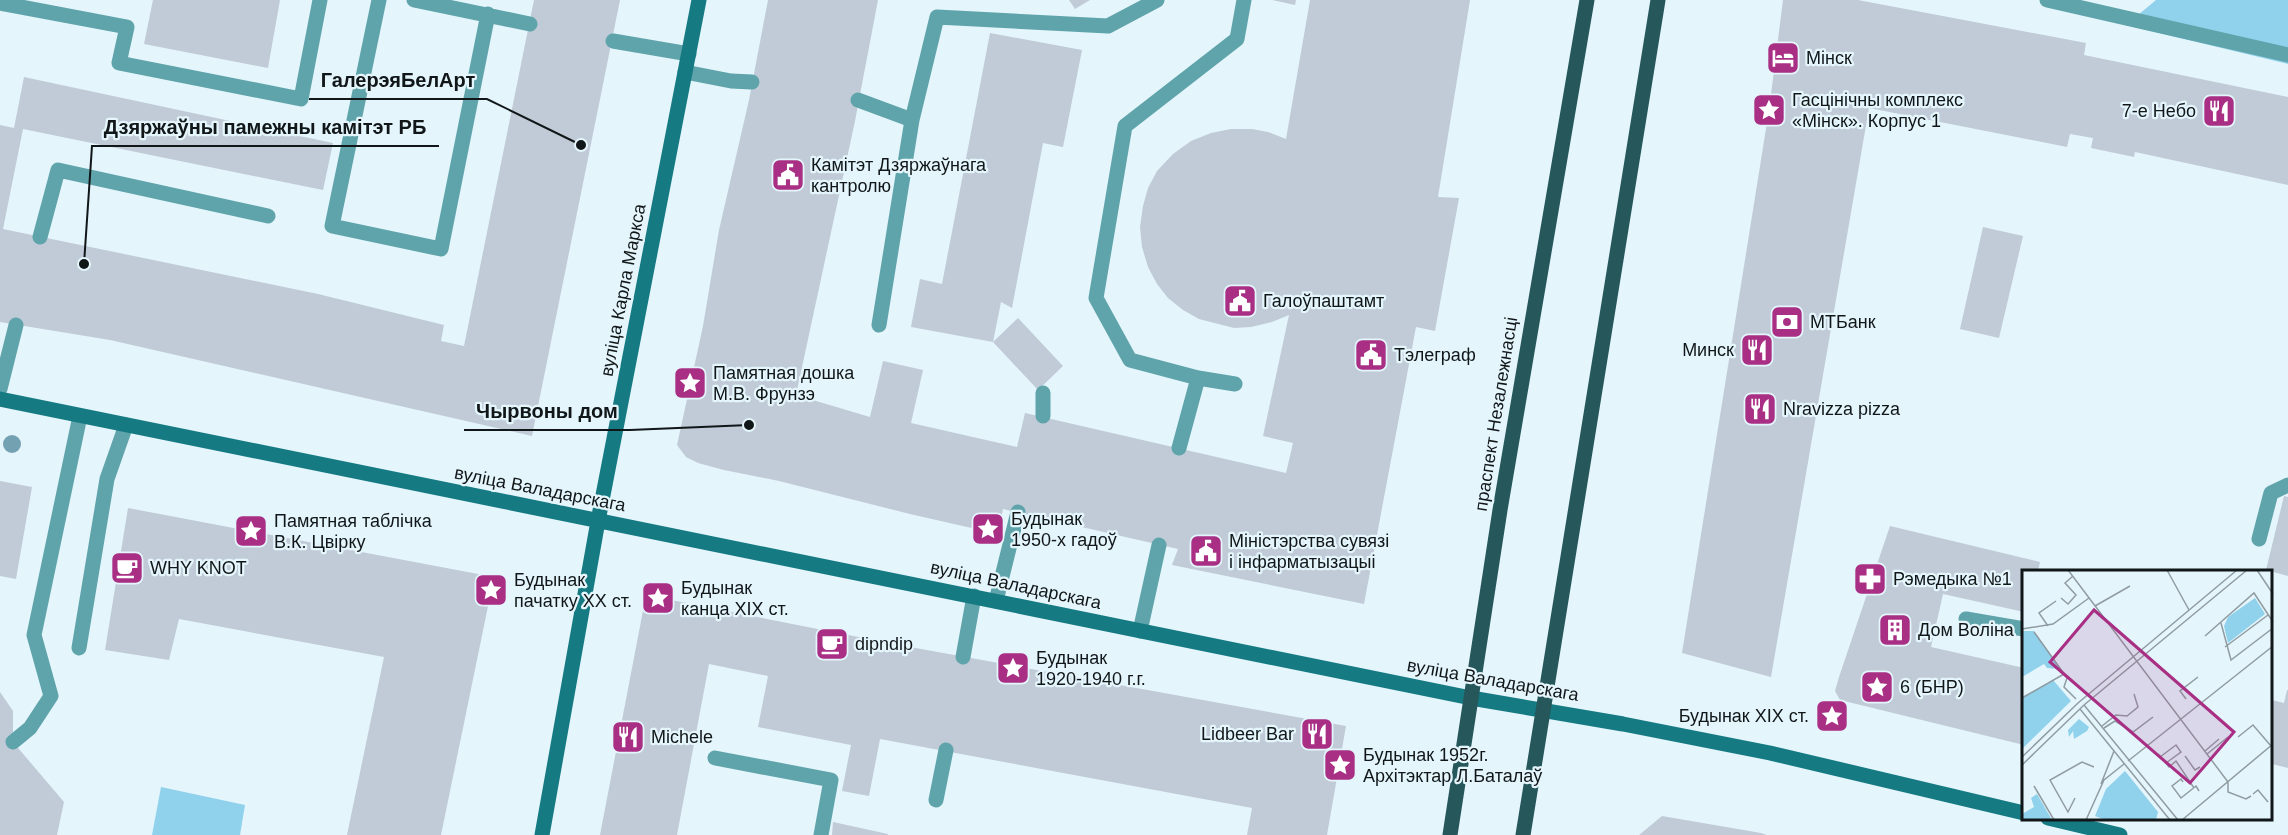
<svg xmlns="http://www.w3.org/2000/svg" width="2288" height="835" viewBox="0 0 2288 835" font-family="Arial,sans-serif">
<rect width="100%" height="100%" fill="#e4f5fc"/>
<path fill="#90d1ec" d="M2156,0H2288V64L2126,25Z
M161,787L245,805L240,835H152Z"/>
<path fill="#c0cbd7" d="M153,0H280L268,68L144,44Z
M534,0H620L532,436L110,340L0,322V125L14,128L24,77L333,143L323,190L23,129L3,229L318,294L444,325L441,341L464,346Z
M768,0H878L855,121L796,395L870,417L883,361L923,370L911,423L1017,447L1025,413L1286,473L1293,443L1263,436L1289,315L1272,322L1251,327L1234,328L1199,319L1183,310L1168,298L1157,284L1148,267L1142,247L1140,227L1143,206L1148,188L1157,171L1173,154L1191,141L1211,133L1231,129H1252L1268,132L1286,139L1310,0H1470L1438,197L1459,198L1435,331L1416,327L1364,604L1172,565L1178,549L1003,509L998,534L910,514L779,481L724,470L698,463L686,457L677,445L703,326L719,230L749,100Z
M1069,0H1090L1075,9Z
M1272,0H1296L1295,5Z
M1783,0H1858L2086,43L2084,55L2288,97V185L2135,152L2134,157L2091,148L2093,138L2070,134L2067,147L1869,108L1771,677L1682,653L1769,110Z
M990,33L1082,50L1063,147L1043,143L1012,308L1001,302L993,342L1018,318L1063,366L1038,390L993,342L911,327L920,279L942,284Z
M1983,227L2023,236L1999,338L1960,329Z
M0,481L32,487L16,579L0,576Z
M2284,496L2288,497V576L2266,570Z
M128,508L494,577L441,835H347L384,657L179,619L169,660L105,650Z
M1890,526L2040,562L2038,571H2024V612L1943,594L1931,647L2024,668V745L1840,700L1835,691L1839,677Z
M646,595L899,645L1346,726L1327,835H1247L1252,808L880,739L869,796L842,791L851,745L758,727L768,676L709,664L677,835H600Z
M2287,690H2288V768L2272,764V700L2284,703Z
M0,692L13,711V742L64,802L57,835H0Z
M1662,816L1761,833L1767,835H1639Z
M833,822L888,834V835H832Z"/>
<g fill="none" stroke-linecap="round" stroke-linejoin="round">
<path stroke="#5fa4aa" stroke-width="15" d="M379,0L332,226L441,249L488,14
M414,0L530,24
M0,3L127,27L119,63L301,99L320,0
M613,41L689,54
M685,72L731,81L752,82
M858,100L912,120
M40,237L58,170L268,216
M879,325L912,120L937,17L1108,26L1157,0
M1235,384L1198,378L1130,360L1096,298L1125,126L1237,39L1244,0
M0,389L16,325
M1043,393V416
M1179,448L1198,378
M2259,539L2271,493L2288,485
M996,601L1018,512
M1966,619L2024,629
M1140,631L1159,545
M79,648L107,479L126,425
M963,657L974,596
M13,742L30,728L51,696L34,635L80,416
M715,758L831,780L821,835
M936,800L946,750"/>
<path stroke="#5fa4aa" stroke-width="15" d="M2047,0L2288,55"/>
<path stroke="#157a82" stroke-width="15" d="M0,399L1471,698L1623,724L1770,753L2024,813
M2048,818L2120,835
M542,835L598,521L699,0"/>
<path stroke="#25575b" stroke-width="15" d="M1450,835L1500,510L1587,0
M1523,835L1658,0"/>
</g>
<circle fill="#73a1b1" cx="12" cy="444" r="9"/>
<defs>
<symbol id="hotel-square" viewBox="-11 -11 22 22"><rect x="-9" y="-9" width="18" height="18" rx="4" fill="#a82f84" stroke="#e4f5fc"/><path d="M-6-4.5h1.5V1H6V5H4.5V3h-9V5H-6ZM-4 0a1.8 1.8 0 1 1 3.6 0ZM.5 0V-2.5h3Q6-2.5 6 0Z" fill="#fff"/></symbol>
<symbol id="sight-square" viewBox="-11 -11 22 22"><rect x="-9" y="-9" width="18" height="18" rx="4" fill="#a82f84" stroke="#e4f5fc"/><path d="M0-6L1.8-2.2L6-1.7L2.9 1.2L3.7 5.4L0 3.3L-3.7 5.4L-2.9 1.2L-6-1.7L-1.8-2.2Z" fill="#fff"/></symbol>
<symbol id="restaurant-square" viewBox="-11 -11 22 22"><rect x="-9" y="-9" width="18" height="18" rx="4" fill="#a82f84" stroke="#e4f5fc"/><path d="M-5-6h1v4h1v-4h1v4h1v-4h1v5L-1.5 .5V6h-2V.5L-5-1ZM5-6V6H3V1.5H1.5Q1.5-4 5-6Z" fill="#fff"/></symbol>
<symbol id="civic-square" viewBox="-11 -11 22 22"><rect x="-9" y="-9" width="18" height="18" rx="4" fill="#a82f84" stroke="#e4f5fc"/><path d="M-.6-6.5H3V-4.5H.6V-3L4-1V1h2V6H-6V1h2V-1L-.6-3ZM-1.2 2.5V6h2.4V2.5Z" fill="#fff"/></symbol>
<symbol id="bank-square" viewBox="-11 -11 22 22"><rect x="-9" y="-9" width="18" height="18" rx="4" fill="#a82f84" stroke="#e4f5fc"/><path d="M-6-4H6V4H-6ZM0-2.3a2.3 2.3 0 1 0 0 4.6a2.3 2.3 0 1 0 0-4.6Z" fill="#fff"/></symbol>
<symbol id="cafe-square" viewBox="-11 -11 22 22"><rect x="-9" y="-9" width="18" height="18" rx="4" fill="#a82f84" stroke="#e4f5fc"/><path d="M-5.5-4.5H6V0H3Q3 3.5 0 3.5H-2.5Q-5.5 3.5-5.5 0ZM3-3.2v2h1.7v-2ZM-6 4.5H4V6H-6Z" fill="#fff"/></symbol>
<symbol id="pharmacy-square" viewBox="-11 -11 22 22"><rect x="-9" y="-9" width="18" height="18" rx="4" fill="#a82f84" stroke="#e4f5fc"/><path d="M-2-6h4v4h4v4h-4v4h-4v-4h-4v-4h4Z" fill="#fff"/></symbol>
<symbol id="building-square" viewBox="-11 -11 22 22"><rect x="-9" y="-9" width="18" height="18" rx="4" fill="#a82f84" stroke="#e4f5fc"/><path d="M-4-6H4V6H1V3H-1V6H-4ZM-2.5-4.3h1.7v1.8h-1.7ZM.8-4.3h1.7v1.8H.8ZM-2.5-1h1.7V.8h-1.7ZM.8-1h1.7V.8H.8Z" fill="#fff"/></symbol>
</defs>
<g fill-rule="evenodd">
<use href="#hotel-square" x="1764" y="39" width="38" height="38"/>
<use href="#sight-square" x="1750" y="91" width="38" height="38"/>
<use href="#restaurant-square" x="2200" y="92" width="38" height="38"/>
<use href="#civic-square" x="769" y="156" width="38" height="38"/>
<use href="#civic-square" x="1221" y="282" width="38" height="38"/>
<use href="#bank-square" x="1768" y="303" width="38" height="38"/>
<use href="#restaurant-square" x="1738" y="331" width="38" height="38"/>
<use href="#civic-square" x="1352" y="336" width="38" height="38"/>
<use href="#sight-square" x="671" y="364" width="38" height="38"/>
<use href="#restaurant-square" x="1741" y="390" width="38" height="38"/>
<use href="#sight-square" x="969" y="510" width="38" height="38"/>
<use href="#sight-square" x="232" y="512" width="38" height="38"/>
<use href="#civic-square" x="1187" y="532" width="38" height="38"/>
<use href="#cafe-square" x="108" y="549" width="38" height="38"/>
<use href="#pharmacy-square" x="1851" y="560" width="38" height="38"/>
<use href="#sight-square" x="472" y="571" width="38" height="38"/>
<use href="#sight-square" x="639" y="579" width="38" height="38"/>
<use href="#building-square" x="1876" y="611" width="38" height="38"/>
<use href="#cafe-square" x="813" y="625" width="38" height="38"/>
<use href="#sight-square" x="994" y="649" width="38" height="38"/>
<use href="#sight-square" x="1858" y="668" width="38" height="38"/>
<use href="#sight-square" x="1813" y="697" width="38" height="38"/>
<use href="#restaurant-square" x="1298" y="715" width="38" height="38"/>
<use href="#restaurant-square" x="609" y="718" width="38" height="38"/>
<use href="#sight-square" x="1321" y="746" width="38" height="38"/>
</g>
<g text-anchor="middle" stroke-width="4.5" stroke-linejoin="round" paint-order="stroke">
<g font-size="18" fill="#111719" stroke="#e4f5fc" text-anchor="start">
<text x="1806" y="64">Мінск</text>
<text x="1792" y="106">Гасцінічны комплекс<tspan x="1792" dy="21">«Мінск». Корпус 1</tspan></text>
<text x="2196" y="117" text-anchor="end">7-е Небо</text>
<text x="811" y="171">Камітэт Дзяржаўнага<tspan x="811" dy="21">кантролю</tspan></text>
<text x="1263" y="307">Галоўпаштамт</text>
<text x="1810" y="328">МТБанк</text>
<text x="1734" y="356" text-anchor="end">Минск</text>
<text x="1394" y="361">Тэлеграф</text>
<text x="713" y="379">Памятная дошка<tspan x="713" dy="21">М.В. Фрунзэ</tspan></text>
<text x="1783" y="415">Nravizza pizza</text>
<text x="1011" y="525">Будынак<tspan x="1011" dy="21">1950-х гадоў</tspan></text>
<text x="274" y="527">Памятная таблічка<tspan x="274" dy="21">В.К. Цвірку</tspan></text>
<text x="1229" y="547">Міністэрства сувязі<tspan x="1229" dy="21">і інфарматызацыі</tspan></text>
<text x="150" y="574">WHY KNOT</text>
<text x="1893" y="585">Рэмедыка №1</text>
<text x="514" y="586">Будынак<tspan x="514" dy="21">пачатку XX ст.</tspan></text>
<text x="681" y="594">Будынак<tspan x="681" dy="21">канца ХІХ ст.</tspan></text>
<text x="1918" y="636">Дом Воліна</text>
<text x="855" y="650">dipndip</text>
<text x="1036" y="664">Будынак<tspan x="1036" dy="21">1920-1940 г.г.</tspan></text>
<text x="1900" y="693">6 (БНР)</text>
<text x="1809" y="722" text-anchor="end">Будынак XIX ст.</text>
<text x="1294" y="740" text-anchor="end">Lidbeer Bar</text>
<text x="651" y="743">Michele</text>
<text x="1363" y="761">Будынак 1952г.<tspan x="1363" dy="21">Архітэктар Л.Баталаў</tspan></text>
</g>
<g font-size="18" fill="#111719" stroke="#e4f5fc">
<text transform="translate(623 290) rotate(-79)" y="6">вуліца Карла Маркса</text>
<text transform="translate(1496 414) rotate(-81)" y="6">праспект Незалежнасці</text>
<text transform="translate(540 489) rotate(11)" y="6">вуліца Валадарскага</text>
<text transform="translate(1016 585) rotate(12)" y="6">вуліца Валадарскага</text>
<text transform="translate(1493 680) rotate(10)" y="6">вуліца Валадарскага</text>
</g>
</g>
<g transform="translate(2022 570)">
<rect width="250" height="250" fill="#e4f5fc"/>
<path d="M233,28L243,44L206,73L202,56L206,47ZM0,61H12L39,99L25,98L22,94L0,107ZM31,110L49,131L0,179V127ZM57,149L67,157L65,161L52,169L51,161L47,167L46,160ZM103,201L136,242L134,250H83L73,246L84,219ZM15,224L30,250H0V244L12,237L9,228Z" fill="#90d1ec"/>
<path fill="none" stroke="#909ca1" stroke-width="1.5" d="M46,0L206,212M145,0L167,40M235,0L251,24M39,28L46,34L54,25L43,13L51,6M73,36L108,16M199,53L209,90L251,58M26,56L17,43L34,31M0,59L31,54L67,28M12,62L45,108L42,117L54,129M183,66L232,23L251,52M203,77L246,45M0,128L42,104M164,129L158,121L176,107M62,135L156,250M58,139L148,250M80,156L94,145L105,146L116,137L112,124M82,158L93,151L111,162L131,147M216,167L231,155L249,176M183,181L197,169M136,184L147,197L154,191L172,218M185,184L206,167M163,186L173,200L178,197M0,187L56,133L215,0M138,187L154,175L159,182L144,193M106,191L251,76M0,195L62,135L225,0M161,212L159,209L150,216L159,228L174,216L177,221M206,212V222L224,229L229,226M79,214L92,181M12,216L32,250M231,224L236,220L246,232M53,228L46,242L28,210L60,192L72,197M64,250L82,210L102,194M160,250L251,174"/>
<path fill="#a82f84" fill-opacity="0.15" stroke="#a82f84" stroke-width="3" d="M72,40L212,162L168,213L28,92Z"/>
<rect width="250" height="250" fill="none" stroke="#111719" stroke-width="3"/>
</g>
<path fill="none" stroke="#111719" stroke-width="2" d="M581 145L487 99H309M84 264L92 146H439M749 425L630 430H464"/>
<g fill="#111719" stroke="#e4f5fc" stroke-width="2">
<circle cx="581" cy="145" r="6"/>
<circle cx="84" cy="264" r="6"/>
<circle cx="749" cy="425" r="6"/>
</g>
<g font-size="20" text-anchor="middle" font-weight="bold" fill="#111719" stroke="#e4f5fc" stroke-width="4.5" stroke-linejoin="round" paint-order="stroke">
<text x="398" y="87">ГалерэяБелАрт</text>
<text x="265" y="134">Дзяржаўны памежны камітэт РБ</text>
<text x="547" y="418">Чырвоны дом</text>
</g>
</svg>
